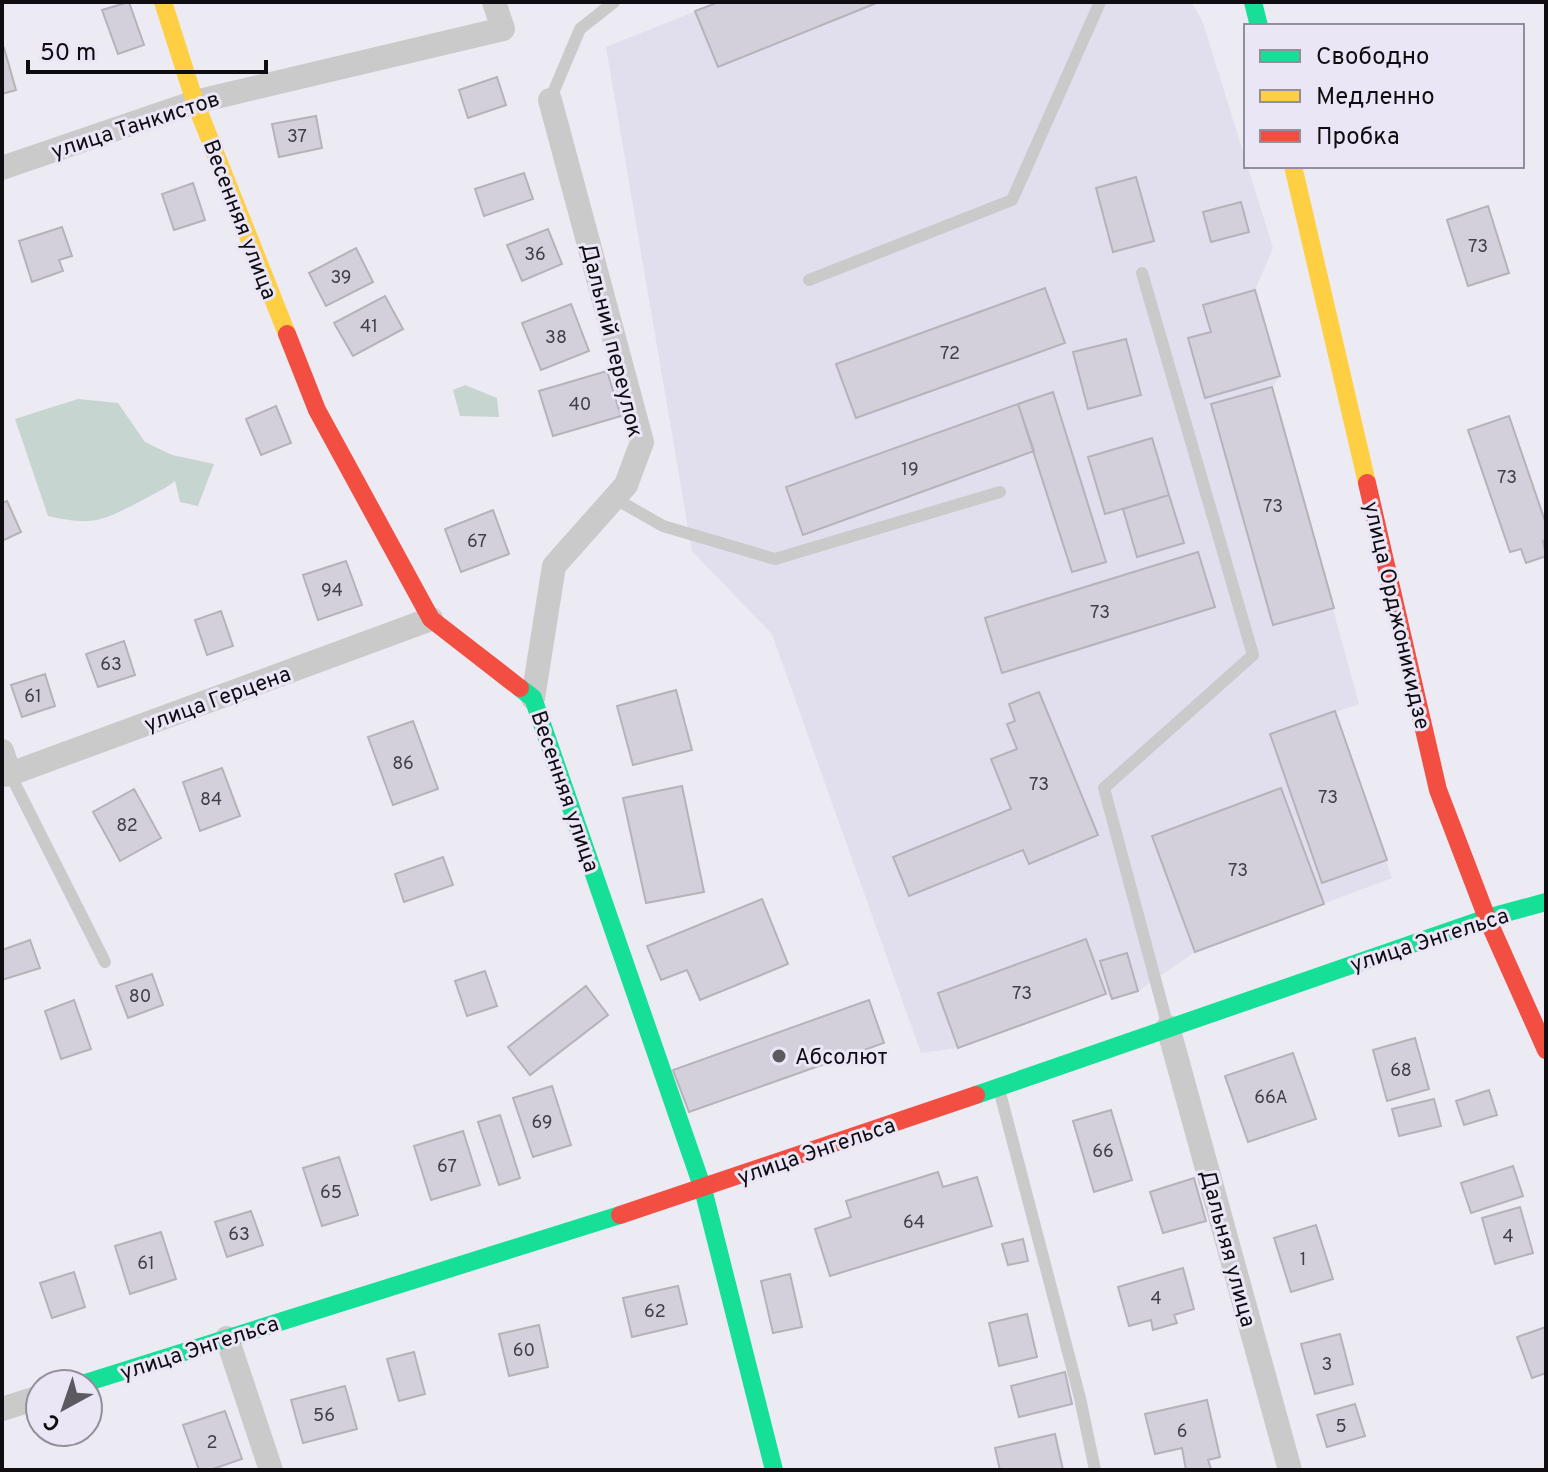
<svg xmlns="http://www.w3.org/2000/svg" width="1548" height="1472" viewBox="0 0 1548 1472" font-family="Overpass,sans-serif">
<rect width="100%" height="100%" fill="#eceaf2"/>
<path fill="#e1deed" d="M719,2H1191L1202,20L1273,248L1255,290L1280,376L1272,387L1359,704L1335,712L1392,878L1195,952L1138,991L1112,999L1106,994L958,1048L921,1053L772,634L692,551L606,47Z"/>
<path fill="#c7d5d1" d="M465,385L497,398L499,417L460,416L453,390Z
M78,399L118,403L145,442L172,455L214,464L198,506L180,502L175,481C162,491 149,496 135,504C98,523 89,525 48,516L15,419Z"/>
<path fill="#d4d0db" stroke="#b5b3b9" stroke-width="2" d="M129,2L144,45L118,54L102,10Z
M719,2H879L718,67L695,11Z
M4,48L16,90L2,94V49Z
M497,77L506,105L468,118L459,90Z
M316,116L322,148L279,157L272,124Z
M524,173L533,199L484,216L475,189Z
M1136,177L1154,241L1113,252L1096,188Z
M193,183L205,220L174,230L162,194Z
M1241,202L1249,232L1211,242L1203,212Z
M1488,206L1509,273L1468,286L1447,220Z
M62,227L72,256L59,260L63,271L32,282L19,241Z
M548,229L562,264L522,281L507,245Z
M356,248L373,282L326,306L309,273Z
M1045,288L1065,343L856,418L836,364Z
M1255,290L1280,376L1205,398L1188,338L1211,332L1203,305Z
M385,296L403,329L353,356L334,323Z
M571,304L589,351L541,370L522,323Z
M1126,339L1141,395L1088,409L1073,352Z
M607,371L621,416L553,436L539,391Z
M1272,387L1334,608L1273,625L1211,404Z
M1053,392L1106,562L1072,572L1018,404Z
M1018,404L1034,451L803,535L786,487Z
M276,406L291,443L261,455L246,419Z
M1509,416L1546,524V540L1543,541L1546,556L1526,563L1521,549L1510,552L1468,430Z
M1152,438L1169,495L1105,514L1088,457Z
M1169,495L1184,543L1137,557L1123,509Z
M7,501L21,532L2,541V503Z
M493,510L509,554L461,572L445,529Z
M1198,552L1215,607L1002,673L985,618Z
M346,561L362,605L318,620L303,575Z
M221,611L233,646L207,655L195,620Z
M124,641L135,675L98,687L86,654Z
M45,674L55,706L22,717L11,685Z
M676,690L692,750L633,765L617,706Z
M1039,692L1098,835L1029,864L1023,850L909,896L893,857L1011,809L991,759L1017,749L1007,724L1015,721L1009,704Z
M1335,711L1387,860L1322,883L1270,734Z
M413,721L438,789L393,805L368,737Z
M222,768L240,816L200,831L183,782Z
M682,786L704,892L646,903L623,798Z
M1281,788L1324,904L1195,952L1152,836Z
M134,789L161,838L120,861L93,812Z
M443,857L453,885L404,902L395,874Z
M762,899L788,964L700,1000L687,970L661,980L647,946Z
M1086,939L1106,994L958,1048L938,993Z
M30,940L40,968L2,980V950Z
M1127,953L1138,991L1112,999L1100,961Z
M485,971L497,1006L467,1016L455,981Z
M152,974L163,1005L128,1018L116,986Z
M586,986L608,1015L530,1075L508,1047Z
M74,1000L91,1049L61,1059L45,1011Z
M869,1000L884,1043L689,1112L673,1070Z
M1415,1038L1429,1089L1387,1101L1373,1050Z
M1293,1053L1316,1119L1248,1142L1225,1076Z
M552,1086L571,1145L533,1157L513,1098Z
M1489,1090L1497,1115L1464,1125L1456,1101Z
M1434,1099L1441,1126L1399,1136L1392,1109Z
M1111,1110L1132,1180L1094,1192L1073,1121Z
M500,1115L520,1178L499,1185L478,1122Z
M463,1131L480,1185L431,1200L414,1146Z
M339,1157L358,1215L322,1226L303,1168Z
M1513,1166L1523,1196L1471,1213L1461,1183Z
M938,1172L943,1187L977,1177L992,1226L830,1276L815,1229L851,1217L846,1201Z
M1194,1178L1206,1221L1163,1233L1150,1192Z
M1520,1207L1533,1253L1495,1264L1482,1218Z
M251,1211L263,1245L227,1257L215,1222Z
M1316,1225L1333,1279L1291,1292L1274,1238Z
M161,1232L176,1279L130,1294L115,1246Z
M1023,1239L1028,1261L1008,1265L1002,1244Z
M1183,1268L1194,1309L1174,1315L1177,1323L1153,1330L1151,1320L1129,1326L1118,1287Z
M74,1272L85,1307L52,1318L40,1283Z
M790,1274L802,1327L773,1333L761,1281Z
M678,1286L687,1324L632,1337L623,1298Z
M1027,1314L1037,1357L999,1366L989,1323Z
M539,1325L548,1367L509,1376L499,1334Z
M1546,1327V1373L1532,1378L1517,1337Z
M1340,1334L1353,1384L1315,1394L1301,1344Z
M414,1352L425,1394L399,1401L387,1359Z
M1065,1372L1072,1404L1019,1417L1011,1386Z
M345,1386L357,1429L303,1443L291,1400Z
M1207,1400L1220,1457L1208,1460L1211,1469L1186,1470L1182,1448L1155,1454L1145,1414Z
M1355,1404L1365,1436L1327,1447L1317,1415Z
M225,1411L242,1459L210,1470H199L183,1425Z
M1055,1434L1063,1470H1000L995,1448Z"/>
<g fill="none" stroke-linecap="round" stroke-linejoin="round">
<path stroke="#cacacb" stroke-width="12" d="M550,100L580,29L614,2
M1142,273L1253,655L1104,788L1168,1027
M809,280L1012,200L1100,2
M614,498L663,526L775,559L1000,492
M10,774L105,962
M999,1089L1080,1398L1095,1470"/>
<path stroke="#cacacb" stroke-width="24" d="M2,168L195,102L503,29L494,2
M533,698L554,566L626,485L642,442L550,100
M2,751L10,774
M2,775L10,774L431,619
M1168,1027L1290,1470
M227,1338L271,1470
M2,1409L40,1397"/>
<path stroke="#16e098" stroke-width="18" d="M1253,2L1259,26
M520,688L533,698L703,1189L774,1470
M976,1095L1487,918L1546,902
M82,1384L620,1215"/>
<path stroke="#ffcf43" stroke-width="18" d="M163,2L195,102L287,334
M1293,166L1367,483"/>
<path stroke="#f24e42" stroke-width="18" d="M287,334L317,410L431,619L520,688
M1367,483L1438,790L1487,918L1546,1050
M620,1215L976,1095"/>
</g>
<circle fill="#5c5a60" stroke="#ebe6f5" stroke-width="3" cx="779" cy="1056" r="8"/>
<g text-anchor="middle" stroke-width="6" stroke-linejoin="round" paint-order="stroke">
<g font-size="18" fill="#424046">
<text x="297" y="142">37</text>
<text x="1478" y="252">73</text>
<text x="535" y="260">36</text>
<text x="341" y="283">39</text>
<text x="369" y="332">41</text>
<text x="556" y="343">38</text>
<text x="950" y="359">72</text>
<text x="580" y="410">40</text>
<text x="910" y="475">19</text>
<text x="1507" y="483">73</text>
<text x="1273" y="512">73</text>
<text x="477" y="547">67</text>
<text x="332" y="596">94</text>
<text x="1100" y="618">73</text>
<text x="111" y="670">63</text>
<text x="33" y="702">61</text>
<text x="403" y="769">86</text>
<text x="1039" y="790">73</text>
<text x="1328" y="803">73</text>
<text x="211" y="805">84</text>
<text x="127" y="831">82</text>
<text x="1238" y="876">73</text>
<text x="1022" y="999">73</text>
<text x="140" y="1002">80</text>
<text x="1401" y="1076">68</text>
<text x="1271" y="1103">66А</text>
<text x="542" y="1128">69</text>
<text x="1103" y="1157">66</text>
<text x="447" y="1172">67</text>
<text x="331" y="1198">65</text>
<text x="914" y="1228">64</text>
<text x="239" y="1240">63</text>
<text x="1508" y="1242">4</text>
<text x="1303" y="1265">1</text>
<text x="146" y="1269">61</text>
<text x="1156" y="1304">4</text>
<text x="655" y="1317">62</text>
<text x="524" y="1356">60</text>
<text x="1327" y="1370">3</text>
<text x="324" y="1421">56</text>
<text x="1341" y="1432">5</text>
<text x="1182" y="1437">6</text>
<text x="212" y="1448">2</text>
</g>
<g font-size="22" fill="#0f0d12" stroke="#ebe6f5">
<text transform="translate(135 124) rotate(-18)" y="8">улица Танкистов</text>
<text transform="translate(241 219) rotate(69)" y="8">Весенняя улица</text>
<text transform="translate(613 340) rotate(76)" y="8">Дальний переулок</text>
<text transform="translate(1398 615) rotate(77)" y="8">улица Орджоникидзе</text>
<text transform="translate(217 698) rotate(-20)" y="8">улица Герцена</text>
<text transform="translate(566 791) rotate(71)" y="8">Весенняя улица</text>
<text transform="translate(1429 939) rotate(-18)" y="8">улица Энгельса</text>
<text transform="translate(816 1150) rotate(-19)" y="8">улица Энгельса</text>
<text transform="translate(1229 1248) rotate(75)" y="8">Дальняя улица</text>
<text transform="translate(199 1347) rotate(-18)" y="8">улица Энгельса</text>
</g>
<g font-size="22" fill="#0f0d12" stroke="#ebe6f5" text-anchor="start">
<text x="795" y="1064">Абсолют</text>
</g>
</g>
<rect width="1548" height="1472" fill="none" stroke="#0f0d12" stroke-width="8"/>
<rect x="1244" y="24" width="280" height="144" fill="#ebe6f5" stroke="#938f9a" stroke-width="2"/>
<rect x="1260" y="50" width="40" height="12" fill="#16e098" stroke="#938f9a" stroke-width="2"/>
<text x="1316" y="64" font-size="24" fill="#0f0d12">Свободно</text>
<rect x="1260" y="90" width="40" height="12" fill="#ffcf43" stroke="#938f9a" stroke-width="2"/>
<text x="1316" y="104" font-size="24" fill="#0f0d12">Медленно</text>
<rect x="1260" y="130" width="40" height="12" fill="#f24e42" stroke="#938f9a" stroke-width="2"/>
<text x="1316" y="144" font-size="24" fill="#0f0d12">Пробка</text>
<g transform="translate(64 1408) rotate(220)"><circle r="38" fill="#ebe6f5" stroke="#938f9a" stroke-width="2"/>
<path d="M0-6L14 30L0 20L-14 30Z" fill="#5c5a60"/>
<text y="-12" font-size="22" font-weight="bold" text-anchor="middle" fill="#0f0d12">С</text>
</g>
<path d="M28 60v12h238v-12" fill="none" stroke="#0f0d12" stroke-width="4"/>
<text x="40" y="60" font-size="24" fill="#0f0d12" stroke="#ebe6f5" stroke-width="6" paint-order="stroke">50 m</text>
</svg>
